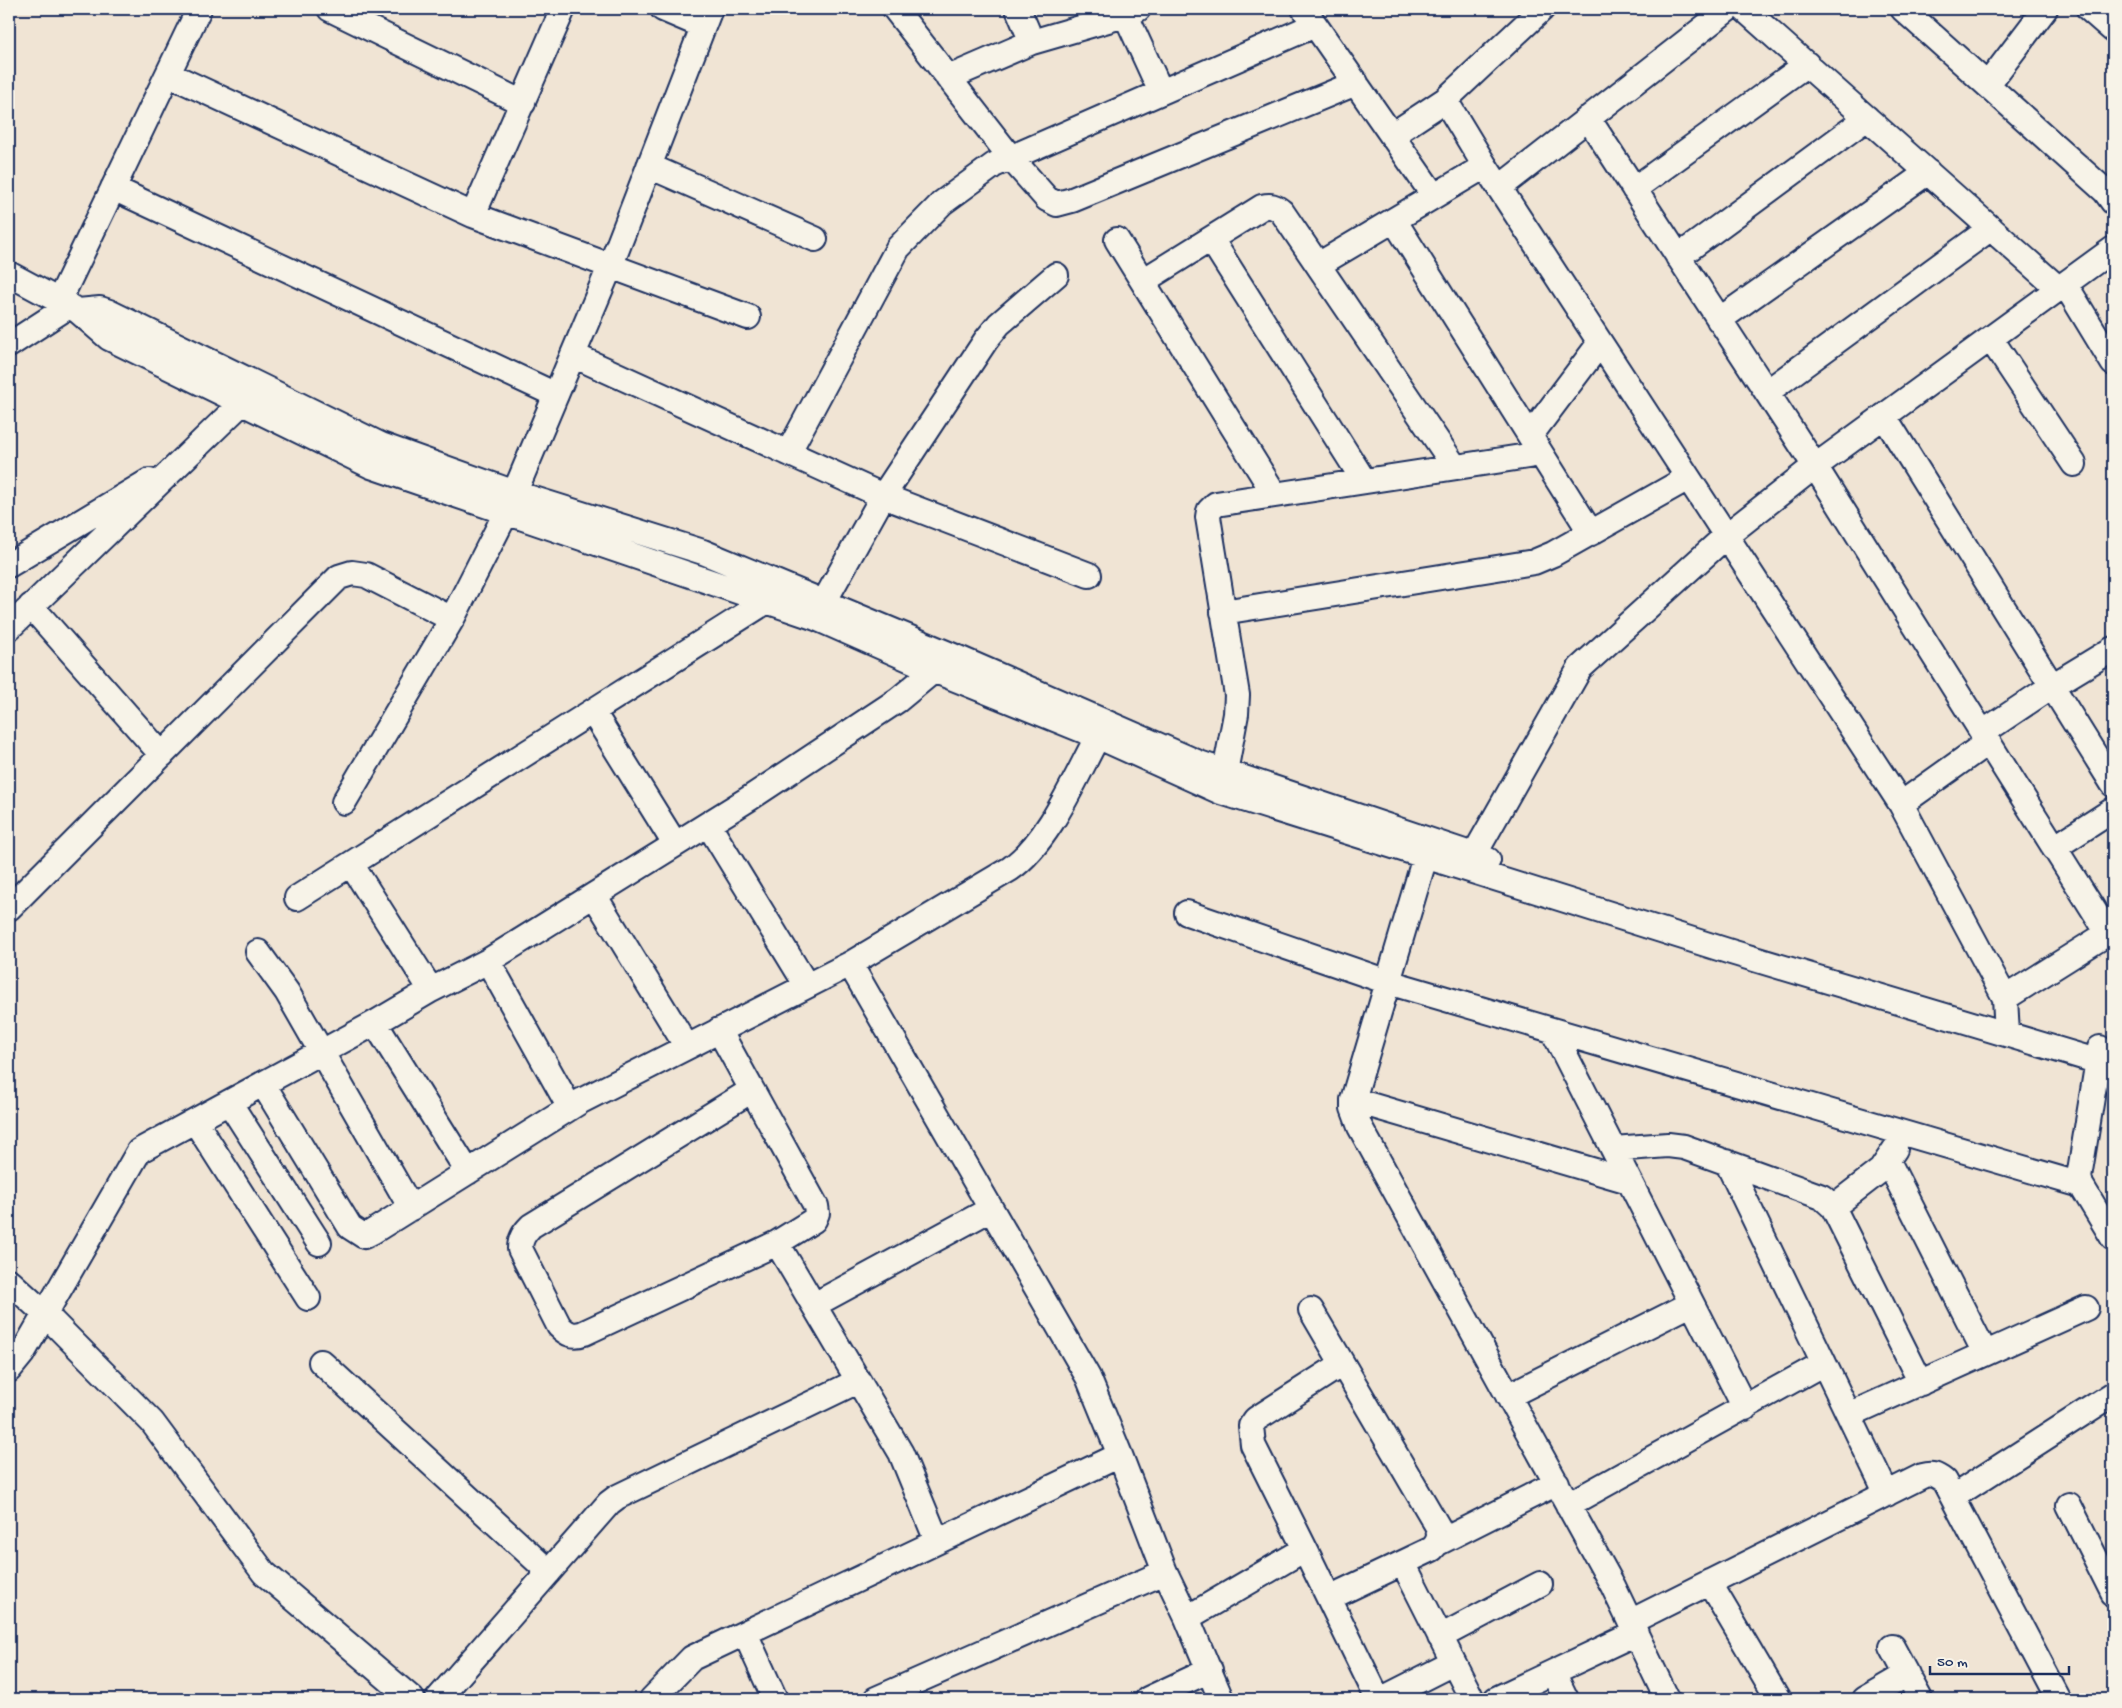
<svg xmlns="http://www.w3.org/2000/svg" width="2122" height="1708" viewBox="0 0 2122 1708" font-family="'Gochi Hand',sans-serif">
<rect width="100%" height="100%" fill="#f0e4d4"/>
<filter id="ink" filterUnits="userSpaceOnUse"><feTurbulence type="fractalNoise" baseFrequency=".02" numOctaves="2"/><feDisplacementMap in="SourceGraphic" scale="10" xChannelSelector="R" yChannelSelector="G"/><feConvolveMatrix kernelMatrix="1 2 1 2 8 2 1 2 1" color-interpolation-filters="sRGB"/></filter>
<g filter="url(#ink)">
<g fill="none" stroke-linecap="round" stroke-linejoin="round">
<defs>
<path id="minor" d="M330,9L523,103
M663,9L703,26
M895,9L1011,158L1047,199L1057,204L1072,200L1356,83
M1018,9L1032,42
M1123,9L1161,92
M1304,9L1434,196
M1744,9L2059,289
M1903,9L2105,191L2113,202
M2089,9L2113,30
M168,74L473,215L748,317
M948,78L1032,42L1125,15L1138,9
M1988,84L2045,9
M1445,100L1485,166L1901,804L2005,998L2007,1034
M1588,118L1815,466L2108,933
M1392,135L1445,100L1542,9
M649,166L815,239
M113,188L556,395
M1499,188L1728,9
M1634,189L1807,64
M473,215L563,9
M1394,220L1591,533
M1211,239L1364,481
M1117,240L1275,495
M1678,257L1867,118
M1318,265L1485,166
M9,274L78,311L109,338L371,466L816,618L936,671L1097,736L1221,792L1731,952L2113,1066
M1143,281L1262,207C1271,205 1275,206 1282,212L1455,467
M2065,284L2113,363
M59,301L199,9
M78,311L100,309L109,312L381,445L515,493L703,552L963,660L1199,763L1488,860
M1719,320L1928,172
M1991,339L2074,464
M9,345L69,306
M573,355L883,496L1089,575
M1767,392L1991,228
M1884,416L2113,784
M1530,436L1600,343
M788,453L898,248L942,203L994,165L1315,25
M9,565L149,481
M824,602L883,496L986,340L999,324L1056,275
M31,606L162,755
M1223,612L1534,562L1553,554L1688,478
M9,628L252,393
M593,712L675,844
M1982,733L2052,686L2113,649
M1222,788L1236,714L1237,695L1208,517L1209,511L1216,504L1541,454
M344,802L452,619L506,513L610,267L710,9
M1901,804L1988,742
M708,824L807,986
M1431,844L1425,857L1353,1100V1108L1360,1127L1613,1586L1667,1699
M2054,848L2113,810
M351,864L431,990
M1469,869L1474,855L1580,668L1726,536L1806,473L2113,249
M594,895L687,1047
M297,898L775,596
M9,908L339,577L352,573L366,575L452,619
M1187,913L1388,982L2081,1185
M258,952L287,992L411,1208
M488,961L570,1108
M850,964L1088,1377L1120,1455
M2005,998L2113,930
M375,1023L468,1172
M719,1030L816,1206L817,1213L814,1220L777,1243L584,1333C573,1337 567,1334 559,1326L520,1249C520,1239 524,1233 531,1226L752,1090
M1553,1031L1745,1408
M2100,1048L2079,1177L2081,1185L2113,1238
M263,1084L350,1227L364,1236L372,1232L581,1101L850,964L1010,869C1052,840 1079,768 1105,723
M1353,1100L1629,1181
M229,1102L319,1243
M195,1121L308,1298
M1613,1149L1668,1145L1684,1147L1822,1197L1833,1207L1921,1383
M1888,1161L1985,1353
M1727,1162L1887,1494
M1833,1207L1881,1170L1895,1149
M777,1243L901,1453L937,1541
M9,1281L45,1314L152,1422L264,1573L412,1699
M814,1305L991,1209
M1311,1310L1438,1527C1440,1537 1439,1542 1432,1549L1329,1598
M321,1362L549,1572
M9,1370L22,1354L139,1151L375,1023L431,990L488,961L750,798L898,700L944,662
M1508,1396L1691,1304
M1849,1415L2086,1308
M1953,1497L2113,1394
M1568,1505L1824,1363
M2069,1505L2113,1593
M1438,1543L1557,1483
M1305,1549L1253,1445L1251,1426L1256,1419L1342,1364
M1403,1563L1472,1699
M1709,1582L1778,1699
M1187,1618L1221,1699
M1630,1622L1922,1476C1932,1473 1936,1475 1944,1481L2059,1699
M745,1633L775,1699
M1440,1637L1540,1584
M1892,1647L1920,1699
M1553,1672L1566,1699
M438,1699L609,1503L617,1497L858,1381
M652,1699L692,1658L1120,1455L1165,1572L1187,1618L1305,1549L1378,1699
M876,1699L1165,1572
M1148,1699L1210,1670
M1382,1699L1453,1663
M1496,1699L1636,1633
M1864,1699L1907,1674"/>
</defs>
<use href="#minor" stroke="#1b2f5e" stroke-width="28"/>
<use href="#minor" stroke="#f7f3e8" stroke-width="24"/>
</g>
</g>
<rect width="2122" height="1708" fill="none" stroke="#f7f3e8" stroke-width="30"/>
<rect x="15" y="15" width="2092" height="1678" fill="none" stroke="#1b2f5e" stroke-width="2" filter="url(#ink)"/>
<path d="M1930 1666v8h139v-8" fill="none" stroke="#1b2f5e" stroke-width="2.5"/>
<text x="1937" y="1666" font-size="15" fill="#1b2f5e" stroke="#f7f3e8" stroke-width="4" paint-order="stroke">50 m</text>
</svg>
